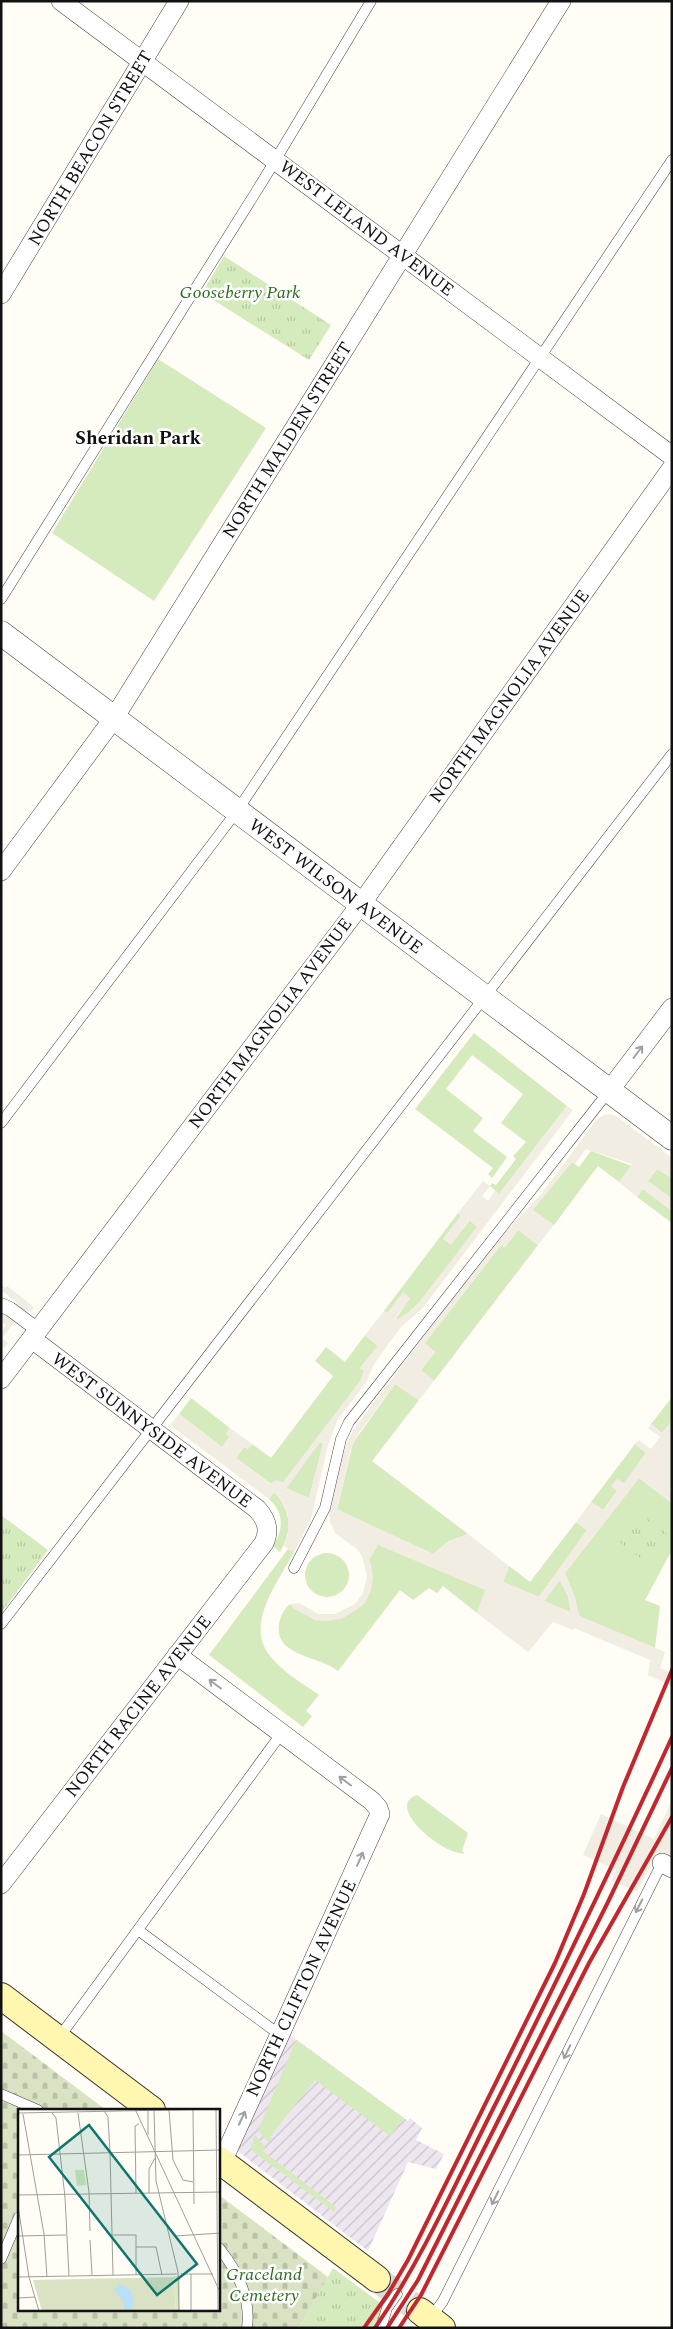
<svg xmlns="http://www.w3.org/2000/svg" width="673" height="2329" viewBox="0 0 673 2329" font-family="Spectral,serif">
<defs>
<pattern id="industrial-furrows" width="10" height="10" patternUnits="userSpaceOnUse" patternTransform="scale(1.25)"><rect width="10" height="10" fill="#eee6ef"/><path d="M-1 1l2-2M0 10L10 0M9 11l2-2" fill="none" stroke="#cbc4cc"/></pattern>
<pattern id="cemetery-stones" width="16" height="16" patternUnits="userSpaceOnUse" patternTransform="scale(1.25)"><rect width="16" height="16" fill="#d9e3c4"/><path d="M2 7V4a2 2 0 0 1 4 0v3zM10 15v-3a2 2 0 0 1 4 0v3z" fill="#b9c2a7"/></pattern>
<pattern id="park-tufts" width="24" height="20" patternUnits="userSpaceOnUse" patternTransform="scale(1.25)"><rect width="24" height="20" fill="#d5ebbd"/><path d="M3 7l-1-3M5 7V3M7 7l1-3M15 17l-1-3M17 17v-4M19 17l1-3" fill="none" stroke="#b6c8a1"/></pattern>
</defs>
<rect width="100%" height="100%" fill="#fffdf5"/>
<path fill="url(#industrial-furrows)" d="M286,2032L408,2121L410,2118L422,2128L416,2140L444,2154L436,2169L408,2162L368,2251L239,2152L238,2150Z"/>
<path fill="#d5ebbd" d="M158,359L266,428L154,601L52,533Z
M474,1033L567,1106L499,1194L490,1186L492,1183L496,1185L516,1159L513,1156L526,1142L501,1123L523,1094L472,1055L446,1089L483,1118L473,1131L507,1157L492,1178L488,1174L493,1168L415,1109Z
M591,1151L632,1166L619,1182L598,1166L554,1225L532,1210L572,1162L579,1167Z
M657,1169L672,1178V1199L648,1181Z
M643,1189L672,1211V1223L637,1197Z
M458,1213L461,1216L443,1239L451,1244L470,1220L477,1227C460,1249 419,1314 395,1320L410,1298L387,1313L384,1311Z
M518,1230L538,1245L434,1381L421,1370L435,1352L424,1344L501,1245L505,1247Z
M365,1335L378,1346L360,1368L364,1371L361,1380L283,1483L271,1484L236,1458L244,1447L248,1449L252,1444L271,1458L333,1376L315,1361L326,1347L345,1362Z
M395,1384L419,1400L372,1461L468,1534L449,1541L433,1554L337,1510L353,1443Z
M672,1397V1421L662,1433L651,1424Z
M191,1398L230,1428L226,1434L230,1437L222,1447L179,1414Z
M320,1442L323,1444L309,1498L285,1488Z
M635,1444L646,1453L624,1484L617,1479V1491L603,1510L591,1502Z
M639,1478L672,1503V1550L645,1600L660,1606L655,1648L579,1616L575,1598L565,1573Z
M274,1492C291,1509 293,1531 280,1552L273,1546C284,1530 284,1512 269,1499Z
M576,1522L587,1530L539,1597L503,1582L509,1566L530,1582Z
M378,1544L486,1590L477,1613L443,1586L437,1593L429,1588L413,1600L400,1590L338,1671C319,1655 274,1657 279,1624C280,1617 284,1609 290,1604L295,1609L340,1619C366,1607 379,1588 369,1560Z
M288,1549L294,1552C279,1581 243,1625 271,1657C283,1672 303,1684 319,1695L306,1711L312,1716L303,1727L209,1655Z
M305 1575a22 22 0 1 1 44 0a22 22 0 1 1-44 0Z
M560,1580L568,1596L571,1613L544,1601Z
M417,1795L468,1833L462,1851L465,1853C445,1857 383,1806 417,1795Z
M296,2040L404,2118L390,2136L315,2080L270,2137L272,2138L269,2143L258,2130Z
M255,2135L265,2147L263,2151L336,2207L334,2212L250,2149Z"/>
<path fill="url(#cemetery-stones)" d="M1,2031L106,2110H19V2310H219V2195L328,2277L299,2328H1Z"/>
<path fill="url(#park-tufts)" d="M224,256L331,325L309,360L202,293Z
M635,1509L670,1536L648,1564L613,1537Z
M1,1515L48,1550L1,1613Z
M333,2268L387,2308L381,2328H299Z"/>
<path fill="#f1ede2" fill-rule="evenodd" d="M567,1106L573,1110L422,1309L402,1326L389,1343L373,1366L367,1381L337,1421L328,1445L311,1519L294,1552L288,1549L284,1546L288,1535V1515L285,1506L278,1496L274,1492L269,1499L170,1425L179,1414L222,1447L229,1437L226,1434L230,1428L252,1444L248,1449L244,1447L236,1458L270,1484L275,1480L283,1482L361,1380L364,1371L360,1368L378,1346L365,1335L384,1311L387,1313L403,1292L410,1298L394,1320L404,1316L417,1305L477,1227L469,1220L451,1245L443,1239L461,1216L458,1213L483,1181L490,1186L482,1196L488,1201L495,1191L499,1194ZM320,1442L323,1444L309,1498L286,1489Z
M610,1114L616,1116L672,1158V1178L657,1169L648,1181L672,1199V1211L643,1189L637,1197L619,1182L632,1164L586,1149L575,1164L572,1162L533,1210L554,1225L538,1245L518,1230L505,1247L501,1245L425,1343L435,1352L421,1370L434,1381L419,1400L395,1384L358,1434L351,1449L337,1509L433,1554L449,1541L468,1534L509,1566L503,1582L539,1597L587,1530L576,1522L591,1502L603,1510L617,1491L611,1486L617,1479L624,1483L646,1453L635,1444L639,1440L651,1449L660,1437L648,1428L651,1424L662,1433L672,1421V1486L669,1490L672,1492V1503L639,1478L565,1573L575,1598L579,1616L665,1652L660,1668L672,1673V1686L648,1675L650,1660L574,1628L573,1630L553,1622L528,1652L477,1613L485,1590L378,1545L369,1560L373,1576L371,1590L365,1603L358,1609L340,1619L327,1621L315,1620L295,1609L290,1604L299,1603L318,1614H335L355,1604L363,1593L367,1577L362,1556L357,1549L335,1533L330,1522L329,1512L344,1451L353,1430L494,1244L542,1193L597,1119L604,1115ZM560,1580L568,1596L571,1612L544,1601Z
M1,1285L5,1288L7,1286L34,1307L31,1312L25,1309L2,1338L8,1343L4,1348L1,1346V1332L6,1325L1,1322V1296L15,1306L17,1303L4,1292L1,1295Z
M672,1800V1856L664,1854L653,1862L637,1891L611,1881L616,1870L583,1855L601,1814L654,1839Z"/>
<g fill="none" stroke-linecap="round" stroke-linejoin="round">
<path stroke="#dbdad3" stroke-width="26" stroke-dasharray="26 13" stroke-linecap="butt" d="M377,2279L420,2311"/>
<defs>
<path id="service" d="M1,599L264,179L371,1
M1,1123L237,811L672,160
M294,1568L325,1508L341,1439L349,1422L609,1091
M1,1624L672,754
M138,1930L280,2035
M58,2039L281,1734
M1,2094L38,2110
M219,2248C237,2270 251,2298 247,2328
M1,2259L19,2217
M430,2319L443,2301L662,1863
M381,2328L387,2308L397,2294"/>
<path id="pedestrian" d="M1,1305L10,1309L38,1330"/>
<path id="minor" d="M61,1L672,456
M1,294L179,1
M1,871L114,718L561,1
M609,1091L672,1008
M1,1379L361,904L672,468
M177,1655L372,1801L378,1808L380,1814L222,2162
M662,1863L672,1868
M1,1884L264,1543C270,1530 267,1520 257,1509L32,1339"/>
<path id="tertiary" d="M1,633L672,1138"/>
<path id="secondary" d="M1,1996L152,2110
M219,2160L377,2279
M420,2311L442,2328"/>
</defs>
<use href="#service" stroke="#444" stroke-width="11"/>
<use href="#pedestrian" stroke="#444" stroke-width="15"/>
<use href="#minor" stroke="#444" stroke-width="20"/>
<use href="#tertiary" stroke="#444" stroke-width="25"/>
<use href="#secondary" stroke="#333" stroke-width="28"/>
<use href="#service" stroke="#fff" stroke-width="10"/>
<use href="#pedestrian" stroke="#fff" stroke-width="14"/>
<use href="#minor" stroke="#fff" stroke-width="19"/>
<use href="#tertiary" stroke="#fff" stroke-width="24"/>
<use href="#secondary" stroke="#fff6b0" stroke-width="26"/>
<path stroke="#c4262e" stroke-width="4" d="M364,2328L388,2294L408,2260L555,1963L584,1894L623,1787L672,1670
M375,2328C423,2258 457,2180 495,2105C556,1983 615,1861 672,1737
M387,2328L418,2280L607,1904L672,1768
M399,2328L421,2295L589,1963L672,1817"/>
</g>
<defs><path id="oneway-shaft" d="M-6 0H5M1.5-3L5.5 0L1.5 3" fill="none" stroke-width="1.6" stroke-linecap="round" stroke-linejoin="round" transform="scale(1.25)"/></defs>
<g stroke="#a0a0a0">
<use href="#oneway-shaft" transform="translate(638 1052) rotate(-53)"/>
<use href="#oneway-shaft" transform="translate(215 1684) rotate(-143)"/>
<use href="#oneway-shaft" transform="translate(345 1781) rotate(-143)"/>
<use href="#oneway-shaft" transform="translate(360 1859) rotate(-66)"/>
<use href="#oneway-shaft" transform="translate(639 1906) rotate(117)"/>
<use href="#oneway-shaft" transform="translate(567 2052) rotate(116)"/>
<use href="#oneway-shaft" transform="translate(242 2118) rotate(-65)"/>
<use href="#oneway-shaft" transform="translate(495 2198) rotate(116)"/>
</g>
<g text-anchor="middle" stroke-width="5" stroke-linejoin="round" paint-order="stroke">
<g font-size="18" fill="#111" stroke="#fff">
<text transform="translate(90 148) rotate(-59)" y="6">NORTH BEACON STREET</text>
<text transform="translate(367 228) rotate(37)" y="6">WEST LELAND AVENUE</text>
<text transform="translate(287 440) rotate(-58)" y="6">NORTH MALDEN STREET</text>
<text transform="translate(509 696) rotate(-54)" y="6">NORTH MAGNOLIA AVENUE</text>
<text transform="translate(336 886) rotate(37)" y="6">WEST WILSON AVENUE</text>
<text transform="translate(270 1023) rotate(-53)" y="6">NORTH MAGNOLIA AVENUE</text>
<text transform="translate(152 1430) rotate(37)" y="6">WEST SUNNYSIDE AVENUE</text>
<text transform="translate(138 1706) rotate(-52)" y="6">NORTH RACINE AVENUE</text>
<text transform="translate(301 1988) rotate(-65)" y="6">NORTH CLIFTON AVENUE</text>
</g>
<g font-size="18" font-style="italic" fill="#2f6b1f" stroke="#fff">
<text x="240" y="298">Gooseberry Park</text>
<text x="264" y="2280">Graceland<tspan x="264" dy="21">Cemetery</tspan></text>
</g>
<g font-size="19" font-weight="bold" fill="#111" stroke="#fff">
<text x="138" y="444">Sheridan Park</text>
</g>
</g>
<g transform="translate(18 2109)">
<rect width="202" height="202" fill="#fffdf5"/>
<path d="M57,61H66L68,76L59,77Z" fill="#d5ebbd"/>
<path d="M156,168L158,202H24L15,171Z" fill="#d9e3c4"/>
<path d="M156,167L162,168V202H158Z" fill="#d5ebbd"/>
<path d="M101,175L112,180L116,192L113,199L119,202H107L105,192L96,181Z" fill="#b9e0f7"/>
<path fill="none" stroke="#a09f9a" stroke-width="1" d="M117,0L203,185M136,0L138,72L160,163L161,202M198,0L200,202M151,1L155,51L165,71L175,73M175,1L176,95M86,2L90,8L92,43L95,166M0,4L203,0M34,4L38,9L47,88L51,167M60,4L71,83L72,122M5,5L26,125L29,168M130,26V2M0,46L203,41M118,84L117,17L121,15M131,84V60L137,49M0,86L203,83M0,97L11,168L21,202M95,126H118V166M0,127L48,126M157,127L203,124M72,131L74,166M118,138H138L144,166M163,165H195M173,165V202M0,168L159,165M0,189L17,188"/>
<path fill="#0f766e" fill-opacity="0.15" stroke="#0f766e" stroke-width="2.5" d="M71,16L179,155L139,186L31,48Z"/>
<rect width="202" height="202" fill="none" stroke="#111" stroke-width="2.5"/>
</g>
<rect width="673" height="2329" fill="none" stroke="#111111" stroke-width="5"/>
</svg>
